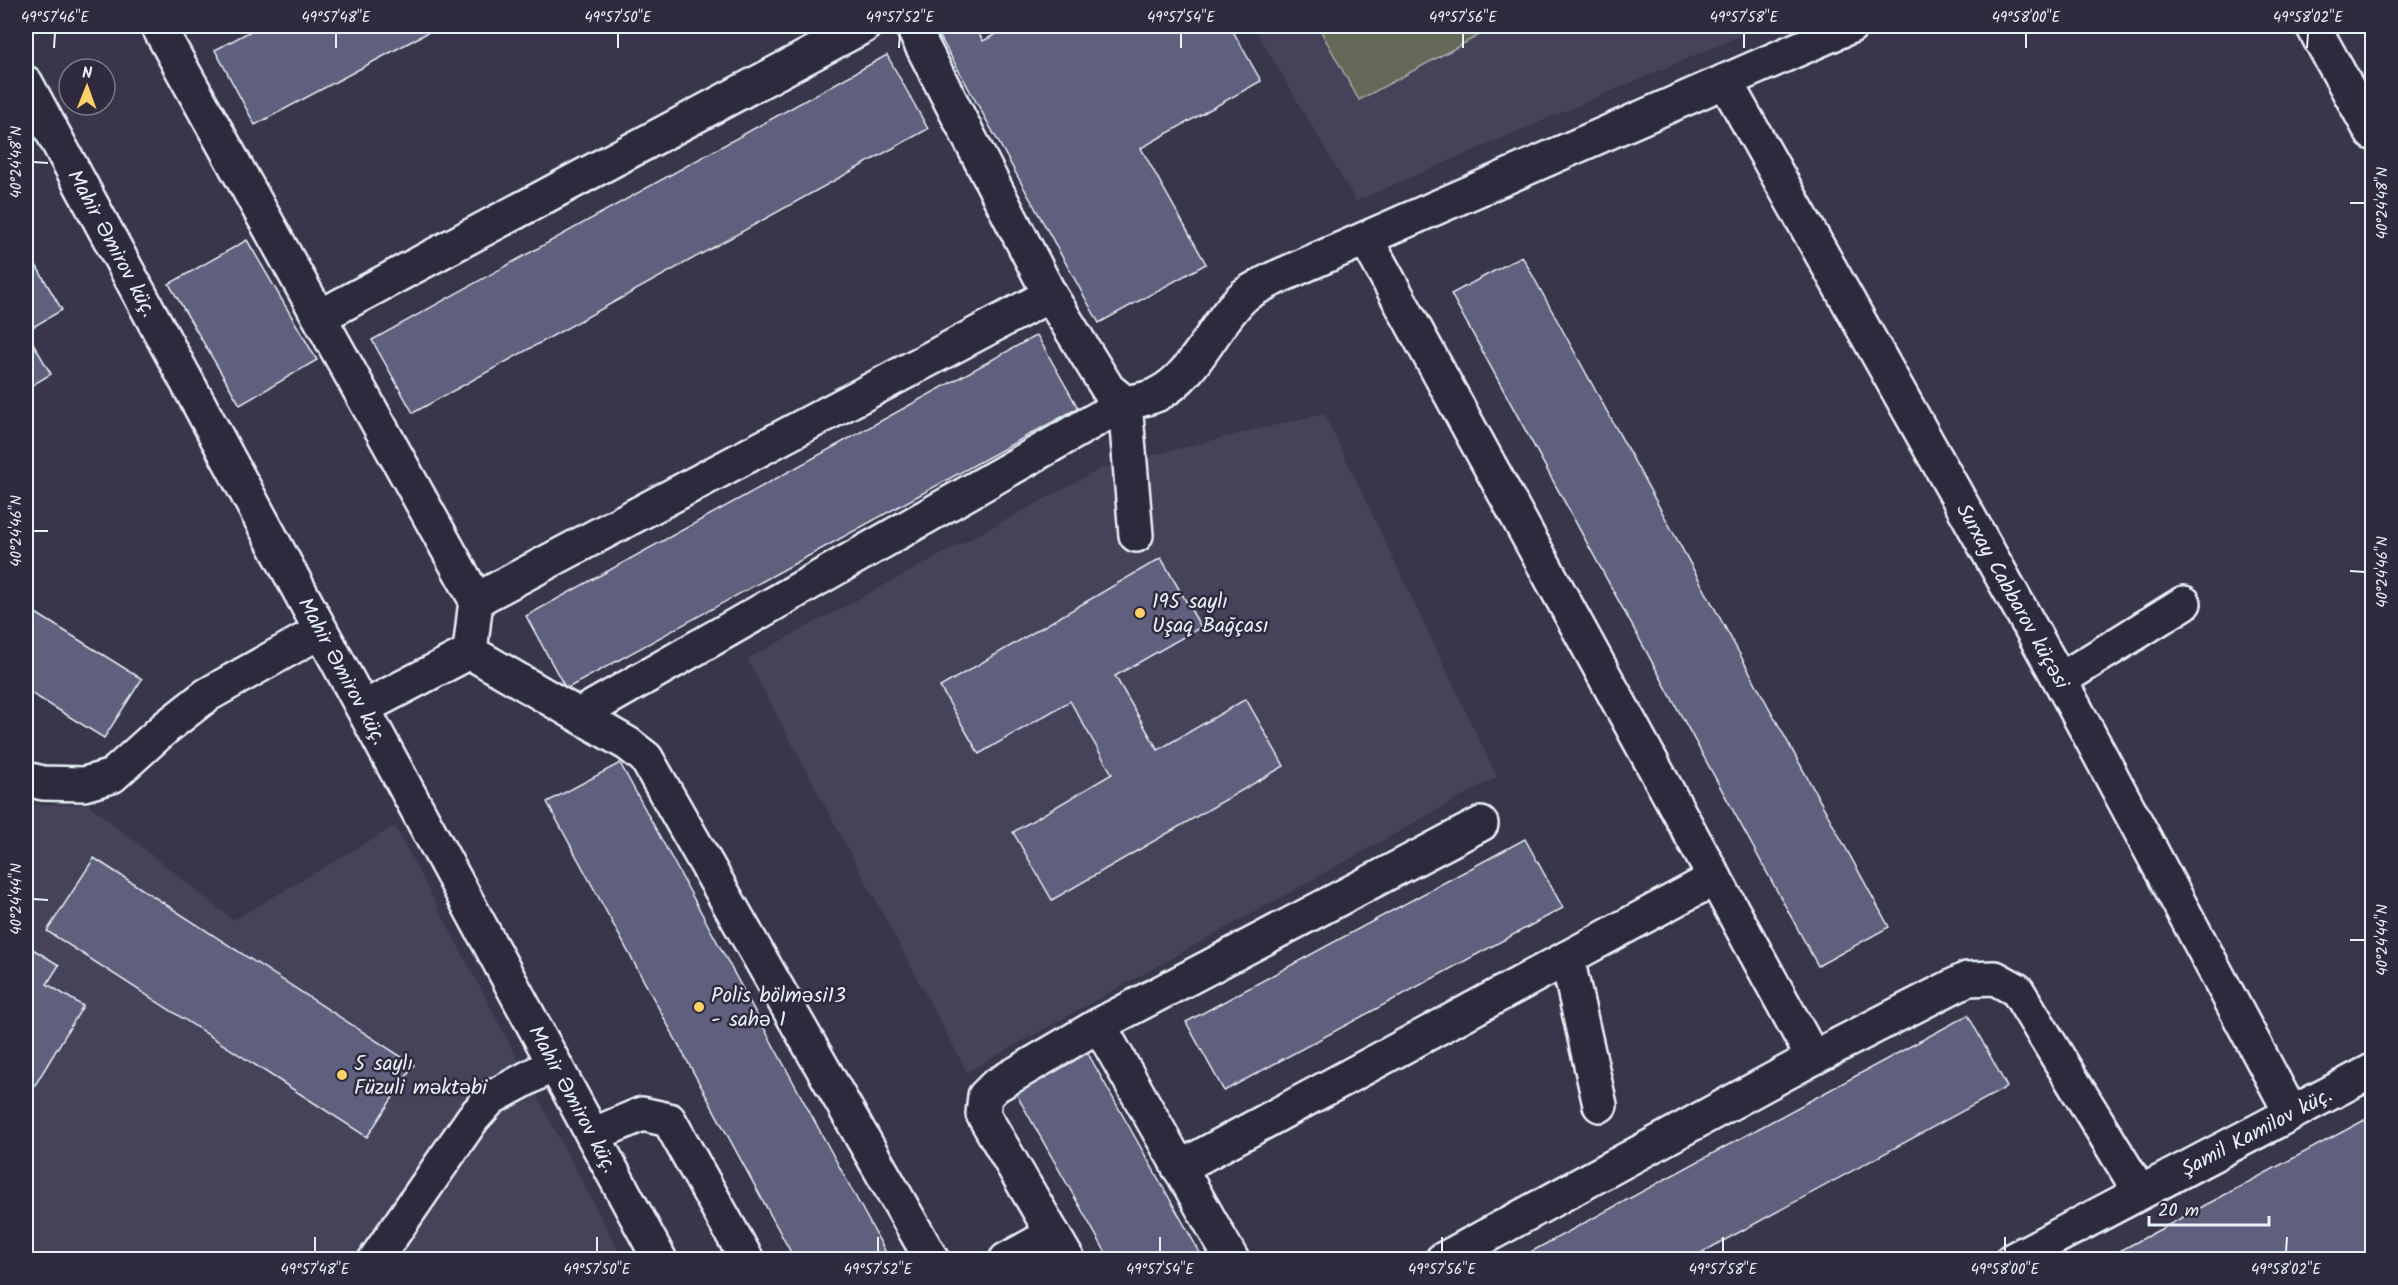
<svg xmlns="http://www.w3.org/2000/svg" width="2398" height="1285" viewBox="0 0 2398 1285" font-family="Kalam,sans-serif">
<rect width="100%" height="100%" fill="#39354a"/>
<filter id="ink" filterUnits="userSpaceOnUse"><feTurbulence type="fractalNoise" baseFrequency=".0167" numOctaves="2"/><feDisplacementMap in="SourceGraphic" scale="12" xChannelSelector="R" yChannelSelector="G"/><feConvolveMatrix kernelMatrix="1 2 1 2 8 2 1 2 1" color-interpolation-filters="sRGB"/></filter>
<g filter="url(#ink)">
<path fill="#45425a" d="M1253,26H1763L1356,201Z
M1324,413L1497,777L967,1072L747,659L1104,467Z
M88,804L233,920L395,826L623,1259H26V805Z"/>
<path fill="#636759" stroke="#a6aca8" stroke-width="1.5" d="M1318,26H1496L1359,100Z"/>
<path fill="#61617e" stroke="#e8f1f8" stroke-width="1.5" d="M260,26H440L255,125L215,50Z
M934,26H975L983,41L1011,26H1230L1261,81L1141,148L1206,264L1099,323Z
M887,55L928,129L413,413L372,340Z
M247,240L317,360L240,405L169,284Z
M26,248L62,310L26,331L51,374L26,389Z
M1522,256L1889,927L1818,966L1451,294Z
M1037,335L1078,408L566,689L526,616Z
M1161,558L1201,627L1115,676L1158,750L1246,699L1284,766L1052,900L1013,832L1112,774L1070,701L979,754L940,687Z
M26,607L142,679L104,738L26,690Z
M620,763L890,1260H795L547,802Z
M1525,839L1563,908L1224,1091L1186,1022Z
M94,858L414,1065L367,1137L47,931Z
M26,945L59,965L47,984L83,1006L26,1100Z
M1968,1015L2007,1087L1688,1260H1516Z
M1086,1050L1204,1260H1110L1014,1090Z
M2372,1116V1260H2103Z"/>
<g fill="none" stroke-linecap="round" stroke-linejoin="round">
<defs>
<g id="minor">
<path d="M158,26L476,600L470,652L628,744L646,758L932,1260"/>
<path d="M912,26L1050,295L1108,389L1125,403L1136,535"/>
<path d="M2313,26L2372,133"/>
<path id="s1" d="M1725,81L2060,680L2291,1113"/>
<path id="s2" d="M26,83L660,1260"/>
<path d="M1366,239L1813,1058"/>
<path d="M321,316L864,26"/>
<path d="M476,600L1050,295"/>
<path d="M2060,680L2184,603"/>
<path d="M363,708L470,652"/>
<path d="M579,715L1125,403C1135,401 1147,399 1156,395C1196,376 1214,322 1245,295C1253,289 1264,284 1273,279L1851,26"/>
<path d="M26,779L43,783L84,784L112,776L165,728L207,695L321,631"/>
<path d="M1567,958L1600,1105"/>
<path d="M1099,1025L1232,1260"/>
<path d="M593,1135L642,1114L669,1120L747,1260"/>
<path d="M1179,1168L1715,878"/>
<path d="M375,1260L473,1118L491,1098L554,1064"/>
<path d="M1006,1260L1053,1234"/>
<path d="M1068,1260L983,1114L985,1096L995,1086L1099,1025L1481,824"/>
<path d="M1442,1260L1813,1058L1967,979L1995,978L2017,990L2140,1192"/>
<path id="s3" d="M2012,1260L2372,1071"/>
</g>
</defs>
<use href="#minor" stroke="#e8f1f8" stroke-width="38"/>
<use href="#minor" stroke="#2f2a3d" stroke-width="33"/>
</g>
</g>
<path fill="none" stroke="#e8f1f8" stroke-width="2" d="M54,48L55,33M336,48V33M618,48V33M899,48L900,33M1181,48V33M1463,48V33M1744,48V33M2026,48V33M2307,48L2308,33M33,162L48,163M2350,203H2365M33,531H48M2350,571L2365,572M33,899L48,900M2350,940H2365M315,1252V1237M597,1252V1237M878,1252V1237M1160,1252V1237M1442,1252V1237M1723,1252V1237M2005,1252V1237M2286,1252L2287,1237"/>
<g fill="#ffd166" stroke="#2f2a3d" stroke-width="2">
<circle cx="1140" cy="613" r="6"/>
<circle cx="699" cy="1007" r="6"/>
<circle cx="342" cy="1075" r="6"/>
</g>
<g text-anchor="middle" stroke-width="5" stroke-linejoin="round" paint-order="stroke">
<g font-size="21" fill="#e8f1f8" stroke="#2f2a3d">
<text dy="7" stroke="none"><textPath href="#s2" startOffset="182">Mahir Əmirov küç.</textPath></text>
<text dy="7" stroke="none"><textPath href="#s1" startOffset="590">Surxay Cabbarov küçəsi</textPath></text>
<text dy="7" stroke="none"><textPath href="#s2" startOffset="668">Mahir Əmirov küç.</textPath></text>
<text dy="7" stroke="none"><textPath href="#s2" startOffset="1154">Mahir Əmirov küç.</textPath></text>
<text dy="7" stroke="none"><textPath href="#s3" startOffset="276">Şamil Kamilov küç.</textPath></text>
</g>
<g font-size="21" fill="#e8f1f8" stroke="#2f2a3d" text-anchor="start">
<text x="1152" y="608">195 saylı<tspan x="1152" dy="24">Uşaq Bağçası</tspan></text>
<text x="711" y="1002">Polis bölməsi13<tspan x="711" dy="24">- sahə 1</tspan></text>
<text x="354" y="1070">5 saylı<tspan x="354" dy="24">Füzuli məktəbi</tspan></text>
</g>
</g>
<rect width="2398" height="1285" fill="none" stroke="#2f2a3d" stroke-width="66"/>
<g transform="translate(87 87) rotate(1)"><circle r="28" fill="#2f2a3d" stroke="#797a88" stroke-width="1.5"/>
<path d="M0-4.5L10 22L0 15L-10 22Z" fill="#ffd166"/>
<text y="-9" font-size="16" font-weight="bold" text-anchor="middle" fill="#e8f1f8">N</text>
</g>
<path d="M2149 1216v9h120v-9" fill="none" stroke="#e8f1f8" stroke-width="3"/>
<text x="2158" y="1216" font-size="18" fill="#e8f1f8" stroke="#2f2a3d" stroke-width="4.5" paint-order="stroke">20 m</text>
<rect x="33" y="33" width="2332" height="1219" fill="none" stroke="#e8f1f8" stroke-width="2"/>
<g font-size="15" text-anchor="middle" fill="#e8f1f8">
<text x="55" y="22">49°57'46"E</text>
<text x="336" y="22">49°57'48"E</text>
<text x="618" y="22">49°57'50"E</text>
<text x="900" y="22">49°57'52"E</text>
<text x="1181" y="22">49°57'54"E</text>
<text x="1463" y="22">49°57'56"E</text>
<text x="1744" y="22">49°57'58"E</text>
<text x="2026" y="22">49°58'00"E</text>
<text x="2308" y="22">49°58'02"E</text>
<text transform="translate(16 162) rotate(-90)" y="5">40°24'48"N</text>
<text transform="translate(2382 203) rotate(-90)" y="5">40°24'48"N</text>
<text transform="translate(16 531) rotate(-90)" y="5">40°24'46"N</text>
<text transform="translate(2382 572) rotate(-90)" y="5">40°24'46"N</text>
<text transform="translate(16 899) rotate(-90)" y="5">40°24'44"N</text>
<text transform="translate(2382 940) rotate(-90)" y="5">40°24'44"N</text>
<text x="315" y="1274">49°57'48"E</text>
<text x="597" y="1274">49°57'50"E</text>
<text x="878" y="1274">49°57'52"E</text>
<text x="1160" y="1274">49°57'54"E</text>
<text x="1442" y="1274">49°57'56"E</text>
<text x="1723" y="1274">49°57'58"E</text>
<text x="2005" y="1274">49°58'00"E</text>
<text x="2286" y="1274">49°58'02"E</text>
</g>
</svg>
